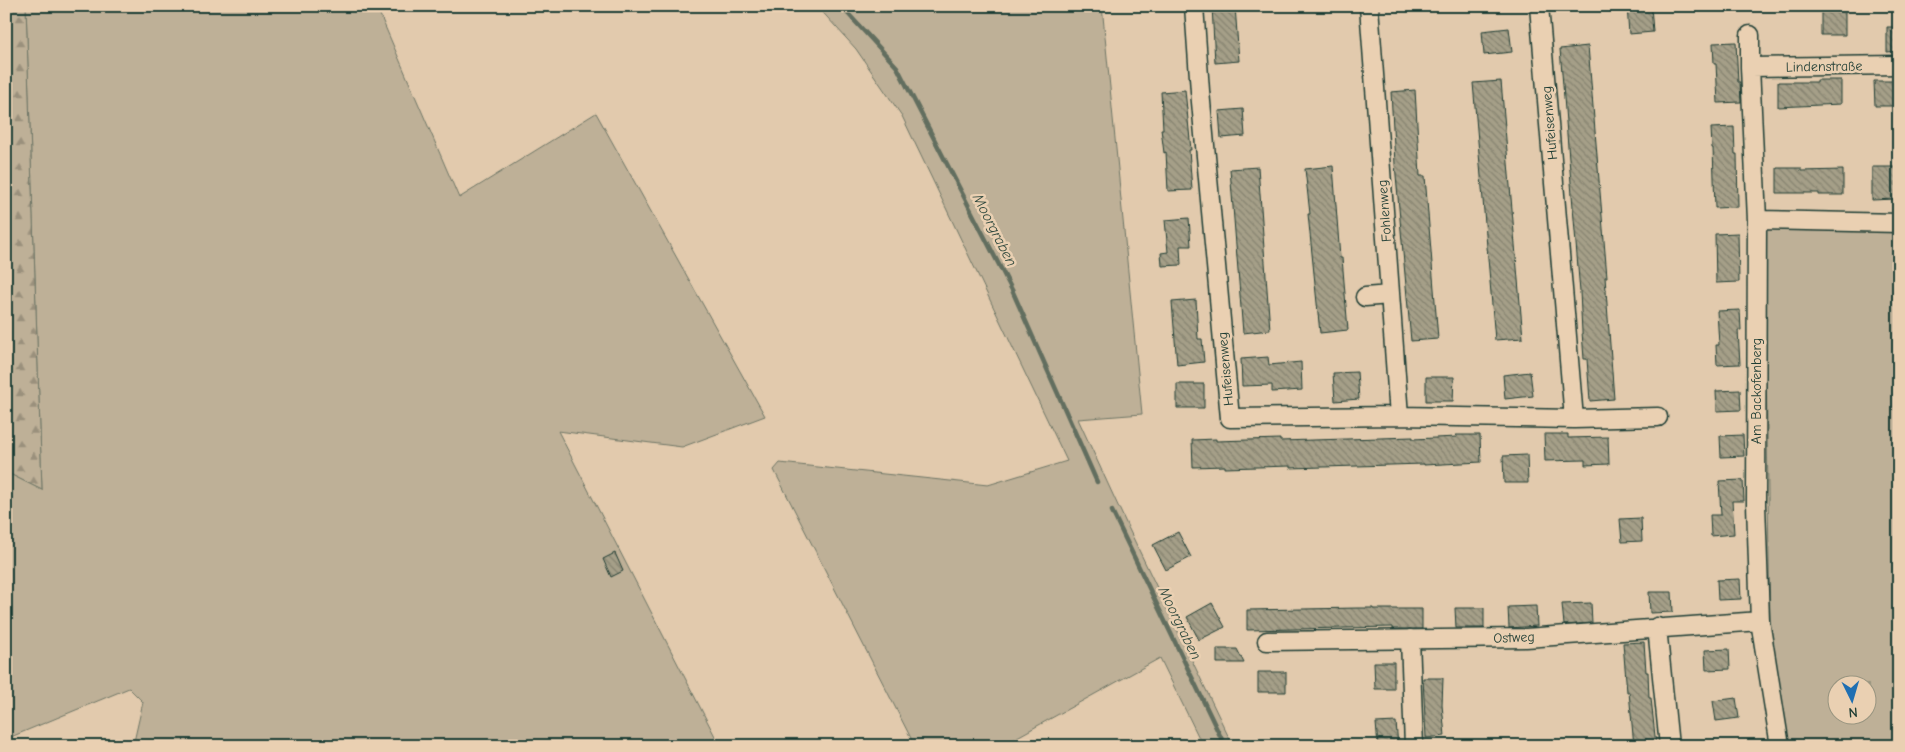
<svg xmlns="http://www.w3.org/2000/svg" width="1905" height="752" viewBox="0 0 1905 752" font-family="'Comic Neue',sans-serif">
<defs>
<pattern id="forest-firs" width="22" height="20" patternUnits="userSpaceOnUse" patternTransform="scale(1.25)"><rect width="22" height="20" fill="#beb097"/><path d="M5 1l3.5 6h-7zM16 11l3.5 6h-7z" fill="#9a907c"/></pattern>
<pattern id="building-back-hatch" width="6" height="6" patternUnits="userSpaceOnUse" patternTransform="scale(1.25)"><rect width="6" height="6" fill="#a59f88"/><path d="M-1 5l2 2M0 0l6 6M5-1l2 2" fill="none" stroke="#868370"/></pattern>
</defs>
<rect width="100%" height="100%" fill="#e2caad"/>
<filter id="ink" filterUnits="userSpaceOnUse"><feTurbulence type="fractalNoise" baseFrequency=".02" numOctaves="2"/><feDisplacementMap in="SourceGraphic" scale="10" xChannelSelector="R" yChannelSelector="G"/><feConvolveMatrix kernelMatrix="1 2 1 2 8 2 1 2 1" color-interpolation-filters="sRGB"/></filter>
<g filter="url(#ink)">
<path fill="#beb097" stroke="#6e7666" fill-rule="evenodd" d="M26,6H385L378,10L459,198L596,113L765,416L682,447L558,431L720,746H133L143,702L129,688L6,739V472L42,490Z
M817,6H1102L1142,414L1078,419L1126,523L1233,746H1203L1160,658L1001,746H915L774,470L780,463L988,485L1067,461L902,116L856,49Z
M1764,228L1899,232V746H1788L1770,624ZM1838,684H1868V714H1838Z"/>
<path fill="url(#forest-firs)" stroke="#6e7666" d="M6,6H26L42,490L6,472Z"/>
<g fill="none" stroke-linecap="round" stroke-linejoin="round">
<path stroke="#626e5e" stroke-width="4.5" d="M841,6L897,67L1012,290L1097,482
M1112,511L1225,746"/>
</g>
<path fill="url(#building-back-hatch)" stroke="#1f3d34" d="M1212,6H1235L1239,61L1215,63Z
M1627,6H1651L1653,32L1629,34Z
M1845,10V35H1821V11Z
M1887,27H1899V51L1887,52Z
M1509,28L1512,52L1484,55L1482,31Z
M1736,42L1738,82H1740L1741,102L1718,103L1716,64H1714L1713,43Z
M1588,46L1607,277H1605L1614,399L1590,401L1587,359H1584L1582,332L1580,292L1560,49Z
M1817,80H1841V104L1778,107V82H1817Z
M1501,81L1523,338L1495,340L1473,83Z
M1874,81H1898V106H1875Z
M1185,90L1191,150H1189L1192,190L1168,191L1166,152L1164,153L1161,129H1163L1161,92Z
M1415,90L1420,176H1425L1438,339L1411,341L1395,164L1391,92Z
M1243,109L1245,136L1221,138L1219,111Z
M1734,127L1735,154H1737L1738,207L1715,208L1713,148H1712L1711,128Z
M1333,166L1340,258H1342L1348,330L1320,333L1308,214H1310L1305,169Z
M1258,167L1270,330L1243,333L1230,169Z
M1872,167H1896V199L1872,200Z
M1777,168H1801V171L1843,170V195H1819V193H1777Z
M1189,218L1191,246H1180L1181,265L1162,266L1161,253L1168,252L1165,220Z
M1738,233L1739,282L1716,283L1715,234Z
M1196,300L1198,339H1202L1204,362L1177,365L1172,302Z
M1740,310L1741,330H1738L1740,364L1717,365L1716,345H1719L1717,311Z
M1268,357L1269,365L1301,362L1302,390L1272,392V385L1242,386L1241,359Z
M1357,372L1359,399L1335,401L1333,373Z
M1530,372L1533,396L1505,399L1503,375Z
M1426,377H1454L1453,401H1426Z
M1177,384H1204V408H1177Z
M1740,390L1741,410L1717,411L1716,391Z
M1544,434H1568V438L1608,437L1609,464L1585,465V460L1545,461Z
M1456,435H1480L1481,462L1424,465V464L1290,468V466L1225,468V466L1193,467L1192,440L1216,439V441L1280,439V441L1413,437V439L1457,437Z
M1743,435L1744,456L1721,457L1720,436Z
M1527,455L1528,483H1504L1503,456Z
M1743,480L1744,501H1732L1734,534L1711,536L1710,515H1721L1719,481Z
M1641,518L1642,541L1622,542L1620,519Z
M1178,532L1191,557L1166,570L1153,545Z
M615,553L623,571L611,577L603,559Z
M1740,579L1741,599L1718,600L1717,580Z
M1649,592H1672L1673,612L1650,613Z
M1212,603L1225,627L1199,640L1187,617Z
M1591,603L1592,623L1564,625L1562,604Z
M1536,606L1537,626L1509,628L1508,607Z
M1358,608H1373V609H1422V629H1393V627L1247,630V610Z
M1455,608H1484V628H1456Z
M1644,642L1646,672H1648L1649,698H1651L1656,746H1634L1629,692H1627L1623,643Z
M1217,649H1237L1244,663H1217Z
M1729,649L1730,669L1706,670L1705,650Z
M1374,662H1394V689H1375Z
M1258,672H1286V692H1258Z
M1423,678H1443L1442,705L1445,736L1426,738Z
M1736,698L1739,718L1716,721L1713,701Z
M1396,722L1398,746H1378L1376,723Z"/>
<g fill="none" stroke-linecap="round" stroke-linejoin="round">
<defs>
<path id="minor" d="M1194,6L1200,91L1230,418L1399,416L1574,419L1539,6
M1369,6L1399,416
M1750,35V67L1757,220L1756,504L1760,621L1780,746
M1750,67L1899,65
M1757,220L1899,223
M1365,297L1390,295
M1574,419L1658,417
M1657,627L1669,746
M1410,639L1414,746
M1267,641L1526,638L1760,621"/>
</defs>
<use href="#minor" stroke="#1f3d34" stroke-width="21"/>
<use href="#minor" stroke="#ead0b2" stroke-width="18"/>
</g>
</g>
<g text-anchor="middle" stroke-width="5" stroke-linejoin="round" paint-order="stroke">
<g font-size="14" fill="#1f3d34" stroke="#ead0b2">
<text transform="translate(1824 66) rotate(-1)" y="5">Lindenstraße</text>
<text transform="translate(1549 123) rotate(-95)" y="5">Hufeisenweg</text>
<text transform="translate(1384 211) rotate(-94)" y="5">Fohlenweg</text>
<text transform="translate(1225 369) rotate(-95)" y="5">Hufeisenweg</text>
<text transform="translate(1756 391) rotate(-90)" y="5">Am Backofenberg</text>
<text transform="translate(1514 637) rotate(-2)" y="5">Ostweg</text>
</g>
<g font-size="15" font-style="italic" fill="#30493e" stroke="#ead0b2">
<text transform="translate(995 230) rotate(63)" y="5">Moorgraben</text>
<text transform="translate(1180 623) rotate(64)" y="5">Moorgraben</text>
</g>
</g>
<rect width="1905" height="752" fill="none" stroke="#ead0b2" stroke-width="25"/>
<rect x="12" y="12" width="1880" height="727" fill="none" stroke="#1f3d34" stroke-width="2" filter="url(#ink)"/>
<g transform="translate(1852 700) rotate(175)"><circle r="24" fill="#ead0b2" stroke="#999580"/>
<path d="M0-4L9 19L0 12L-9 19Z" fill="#1f6fb2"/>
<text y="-8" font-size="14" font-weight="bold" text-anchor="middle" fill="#1f3d34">N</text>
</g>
</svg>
